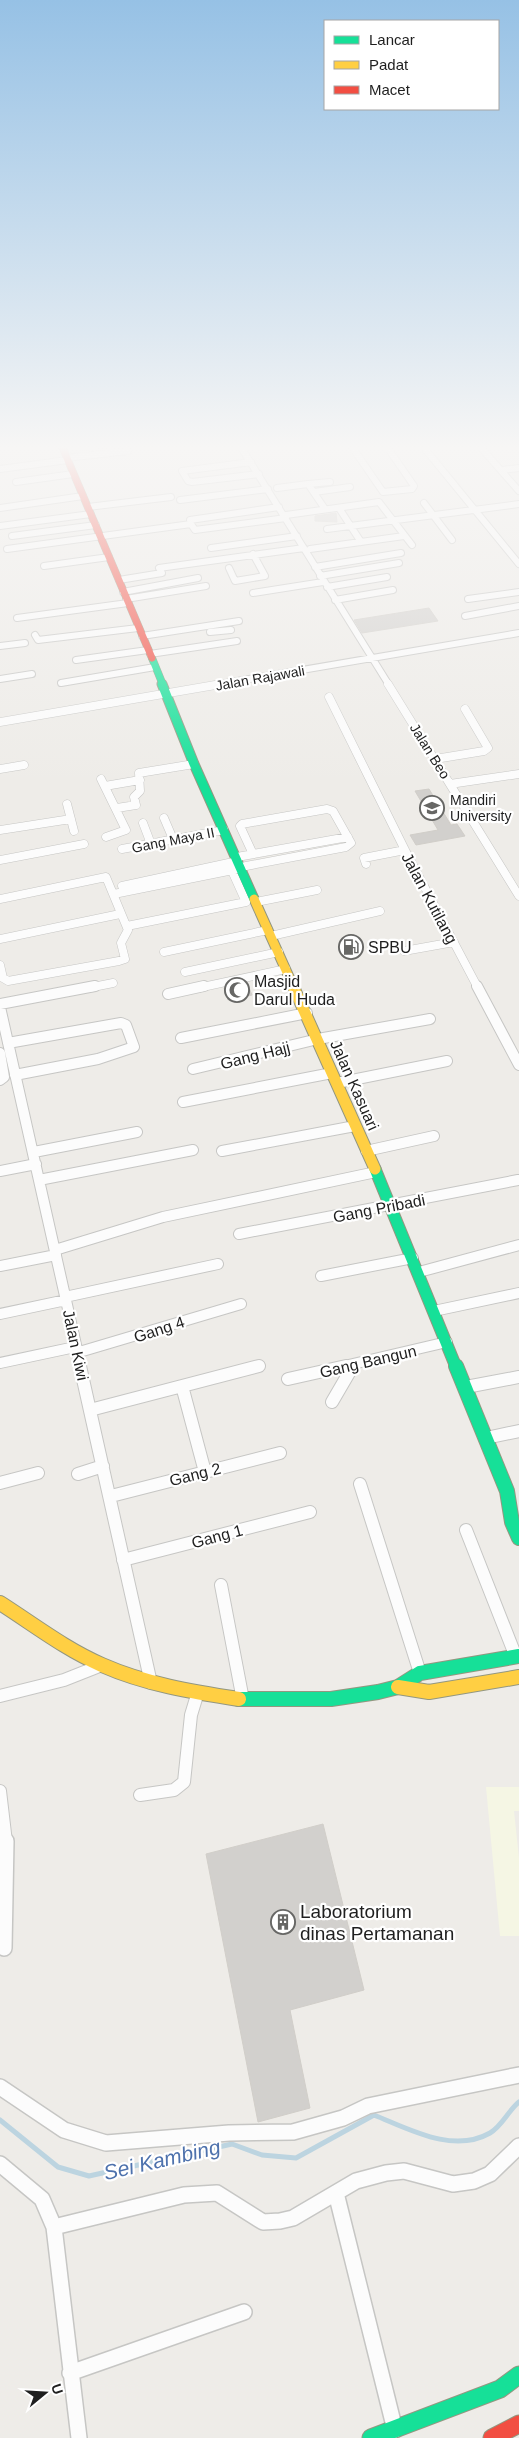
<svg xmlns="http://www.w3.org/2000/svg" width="519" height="2438" viewBox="0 0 519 2438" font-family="Helvetica,sans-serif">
<rect width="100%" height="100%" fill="#eeece8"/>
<path fill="#f5f6e4" d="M486,1787H519V1811H514L519,1858V1936H500Z"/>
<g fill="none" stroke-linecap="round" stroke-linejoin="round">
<path stroke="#bcd4e0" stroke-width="5" d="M0,2120L58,2167L89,2176L232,2144L262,2155L296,2158L374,2115C409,2129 453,2154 490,2133C502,2126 508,2111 519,2102"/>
</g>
<path fill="#d2d0cd" stroke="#d1cec9" d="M336,513L337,522L315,521V516Z
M429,608L438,621L362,633L354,620Z
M429,789L451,825L457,824L465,836L416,845L410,835L438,830L415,791Z
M247,983L252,995L228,1000L224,988Z
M323,1824L364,1990L290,2010L310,2108L258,2122L206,1854Z"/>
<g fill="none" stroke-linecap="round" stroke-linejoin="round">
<defs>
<path id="street-far4" d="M79,444L83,447L112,444
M239,444L389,685
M350,444L383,492L412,489L414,486L385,444
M421,444L519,564
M483,450L519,491
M66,458L128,451
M251,462L182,471L188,481L192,482L259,474
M0,469L68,460
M501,470L519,468
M16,482L73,474
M277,488L308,484
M314,492L350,487
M180,500L268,489
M424,503L452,540
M88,507L171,497
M0,508L83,496
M339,508L361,542
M325,509L308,484L330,482
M286,515L379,502L412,545
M190,520L279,507
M0,526L91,514
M327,529L519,504
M12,536L96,525
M211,548L297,536
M7,549L191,524L195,530L286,518
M310,549L404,536
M44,566L109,557
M315,567L401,553
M229,568L235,581L265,576L253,554
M320,576L399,563
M119,580L162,573L159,568L304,548
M327,587L387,577
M123,592L198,578
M253,593L323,582
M126,599L206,586
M468,599L519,592
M335,600L393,590
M465,616L519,606
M17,618L128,603
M210,632L231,630
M35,635L38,640L138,628
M142,636L239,621
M0,646L25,643
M150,654L237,641
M76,660L148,650
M0,679L32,674
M61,683L155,667
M214,685L519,633"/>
<path id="street-far3" d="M388,684L519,896
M329,697L405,850L478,988
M0,722L221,684
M435,759L484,751L488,748L465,709
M0,769L24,765
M101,779L126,830L106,837
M450,784L519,774
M105,786L140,780
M67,804L74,831
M117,808L136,805L134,797L140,791L139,773L194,764
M164,818L173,839
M143,823L151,844
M0,830L71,819
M122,849L224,830
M237,857L348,837
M0,860L84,844
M366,864L364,858L405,850
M241,867L346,847L351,843L333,811L327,809L242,824L240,826L253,854
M122,886L238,861
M114,894L238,869
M0,899L106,877L128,930L121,943L125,959L119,961L8,981L3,978L0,965
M256,902L317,890
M127,926L246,902L232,871
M271,936L380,911
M0,939L120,914
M404,951L454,942
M164,952L268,930
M185,972L279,952
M88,988L113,983
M198,988L286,969"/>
<path id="street-far2" d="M477,986L519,1065
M168,994L204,986
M0,1004L95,986
M0,1007L81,1367
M181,1038L307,1013
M8,1043L121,1023L126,1025L134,1047L98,1059L15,1075
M0,1053L4,1077L0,1080
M193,1069L318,1039L430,1019
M337,1083L447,1061
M183,1102L332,1073
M222,1151L355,1126
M366,1151L434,1136
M34,1152L137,1132
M0,1171L36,1164
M39,1180L193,1150
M239,1234L518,1180
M55,1250L163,1217L376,1172
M0,1266L56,1255
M419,1272L519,1245
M321,1276L413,1258
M65,1297L218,1264
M434,1311L519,1293
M0,1314L66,1300
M76,1353L241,1304
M0,1363L75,1347
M256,1367L259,1366
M340,1367L447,1342
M352,1367L354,1364"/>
<path id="street-far1" d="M80,1366L151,1683
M288,1379L346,1366
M182,1386L205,1472
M466,1387L519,1377
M332,1402L353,1366
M90,1410L259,1366
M486,1438L519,1431
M78,1474L103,1466
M0,1483L38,1473
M360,1484L420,1673
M111,1496L280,1453
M466,1530L516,1657
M123,1560L310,1512
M221,1585L243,1700
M0,1696L64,1680L102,1665
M0,1791L6,1842
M140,1795L174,1790L184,1782L191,1715L198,1692"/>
<path id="street" d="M4,1948L6,1841
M0,2087L64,2130L106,2143L229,2133L293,2132L343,2118L368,2106L519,2075
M0,2164L42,2199L54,2227L79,2438
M336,2193L395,2430
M54,2227L184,2195L217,2193L263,2222L280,2221L293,2218L356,2181L386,2173L404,2171L453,2184L474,2181L490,2174L519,2146
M70,2373L244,2312"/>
<path id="fast-far4" d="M152,658L163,685"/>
<path id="fast-far3" d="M162,684L194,764L254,899"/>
<path id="fast-far2" d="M375,1169L456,1367"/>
<path id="fast-far1" d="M456,1366L507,1491L512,1522L519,1538
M239,1699H331L378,1692L398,1687L420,1673L519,1656"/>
<path id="fast" d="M371,2438L500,2389L519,2375"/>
<path id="slow-far2" d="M254,899L294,988"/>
<path id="slow-far1" d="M293,986L375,1169"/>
<path id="slow" d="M0,1603C33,1624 65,1649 102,1665C145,1684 192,1692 239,1699
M398,1687L429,1692L519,1677"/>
<path id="jam-far1" d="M61,444L152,658"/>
<path id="jam" d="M492,2438L519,2424"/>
</defs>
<use href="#street-far4" stroke="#c6c6c4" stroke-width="8"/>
<use href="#street-far3" stroke="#c6c6c4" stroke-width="9"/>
<use href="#street-far2" stroke="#c6c6c4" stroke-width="12"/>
<use href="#street-far1" stroke="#c6c6c4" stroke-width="14"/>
<use href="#street" stroke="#c6c6c4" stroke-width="18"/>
<use href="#fast-far4" stroke="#939780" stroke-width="8"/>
<use href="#fast-far3" stroke="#939780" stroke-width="11"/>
<use href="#fast-far2" stroke="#939780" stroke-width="13"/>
<use href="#fast-far1" stroke="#939780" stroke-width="16"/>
<use href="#fast" stroke="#939780" stroke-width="19"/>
<use href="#slow-far2" stroke="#939780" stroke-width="11"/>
<use href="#slow-far1" stroke="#939780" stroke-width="13"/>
<use href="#slow" stroke="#939780" stroke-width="16"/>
<use href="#jam-far1" stroke="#939780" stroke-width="8"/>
<use href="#jam" stroke="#939780" stroke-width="19"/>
<use href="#street-far4" stroke="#fcfcfc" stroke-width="6"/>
<use href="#street-far3" stroke="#fcfcfc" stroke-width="8"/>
<use href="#street-far2" stroke="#fcfcfc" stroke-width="10"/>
<use href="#street-far1" stroke="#fcfcfc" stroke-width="12"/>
<use href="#street" stroke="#fcfcfc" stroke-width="15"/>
<use href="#fast-far4" stroke="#16e098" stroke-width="7"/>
<use href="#fast-far3" stroke="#16e098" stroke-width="9"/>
<use href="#fast-far2" stroke="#16e098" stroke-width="11"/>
<use href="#fast-far1" stroke="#16e098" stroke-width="14"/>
<use href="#fast" stroke="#16e098" stroke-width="17"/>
<use href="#slow-far2" stroke="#ffcf43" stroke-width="9"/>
<use href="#slow-far1" stroke="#ffcf43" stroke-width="11"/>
<use href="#slow" stroke="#ffcf43" stroke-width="14"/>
<use href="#jam-far1" stroke="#f24e42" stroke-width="7"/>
<use href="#jam" stroke="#f24e42" stroke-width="17"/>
</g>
<linearGradient id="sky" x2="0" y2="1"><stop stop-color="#96c1e5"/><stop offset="0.57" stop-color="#f7f6f5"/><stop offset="1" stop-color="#f7f6f5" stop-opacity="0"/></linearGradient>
<rect width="519" height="785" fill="url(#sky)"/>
<defs>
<symbol id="university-ring" viewBox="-11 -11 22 22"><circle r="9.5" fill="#fff" stroke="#676765" stroke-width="1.5"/><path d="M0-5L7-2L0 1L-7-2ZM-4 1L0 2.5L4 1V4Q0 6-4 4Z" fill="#676765"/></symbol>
<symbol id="fuel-ring" viewBox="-11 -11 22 22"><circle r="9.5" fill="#fff" stroke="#676765" stroke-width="1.5"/><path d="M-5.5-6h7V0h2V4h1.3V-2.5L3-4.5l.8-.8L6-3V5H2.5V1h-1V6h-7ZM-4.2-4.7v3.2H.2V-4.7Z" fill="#676765"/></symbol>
<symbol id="mosque-ring" viewBox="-11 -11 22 22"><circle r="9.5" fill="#fff" stroke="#676765" stroke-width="1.5"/><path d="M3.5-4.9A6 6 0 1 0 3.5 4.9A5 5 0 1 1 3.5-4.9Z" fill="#676765"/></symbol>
<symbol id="building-ring" viewBox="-11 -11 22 22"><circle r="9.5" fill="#fff" stroke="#676765" stroke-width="1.5"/><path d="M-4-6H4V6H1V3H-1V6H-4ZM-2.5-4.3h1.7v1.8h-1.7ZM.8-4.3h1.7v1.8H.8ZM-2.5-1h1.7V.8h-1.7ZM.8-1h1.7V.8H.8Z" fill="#676765"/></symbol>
</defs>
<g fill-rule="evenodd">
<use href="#university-ring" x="418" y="794" width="28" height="28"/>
<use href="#fuel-ring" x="337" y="933" width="28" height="28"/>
<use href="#mosque-ring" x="223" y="976" width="28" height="28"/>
<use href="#building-ring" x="269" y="1908" width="28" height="28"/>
</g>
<g text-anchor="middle" stroke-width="4.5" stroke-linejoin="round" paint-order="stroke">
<g font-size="14" fill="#1f1f1f" stroke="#fff">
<text transform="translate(260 678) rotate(-10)" y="5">Jalan Rajawali</text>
<text transform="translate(430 751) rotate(58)" y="5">Jalan Beo</text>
<text transform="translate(173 840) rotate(-11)" y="5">Gang Maya II</text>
</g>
<g font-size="14" fill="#1f1f1f" stroke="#fff" text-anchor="start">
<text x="450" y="805">Mandiri<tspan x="450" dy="16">University</tspan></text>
</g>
<g font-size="16" fill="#1f1f1f" stroke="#fff">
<text transform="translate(430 898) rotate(62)" y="6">Jalan Kutilang</text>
<text transform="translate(255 1055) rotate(-14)" y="6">Gang Hajj</text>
<text transform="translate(355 1085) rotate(66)" y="6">Jalan Kasuari</text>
<text transform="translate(379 1208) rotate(-11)" y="6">Gang Pribadi</text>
<text transform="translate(159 1329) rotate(-18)" y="6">Gang 4</text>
<text transform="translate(76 1345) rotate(78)" y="6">Jalan Kiwi</text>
<text transform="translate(368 1361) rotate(-13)" y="6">Gang Bangun</text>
<text transform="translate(195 1474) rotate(-14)" y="6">Gang 2</text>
<text transform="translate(217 1536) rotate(-15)" y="6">Gang 1</text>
</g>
<g font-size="16" fill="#1f1f1f" stroke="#fff" text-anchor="start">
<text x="368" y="953">SPBU</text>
<text x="254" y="987">Masjid<tspan x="254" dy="18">Darul Huda</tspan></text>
</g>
<g font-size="19" fill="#1f1f1f" stroke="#fff" text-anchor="start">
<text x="300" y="1918">Laboratorium<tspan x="300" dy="22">dinas Pertamanan</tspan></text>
</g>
<g font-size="21" font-style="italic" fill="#4e72ad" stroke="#fff">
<text transform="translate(162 2160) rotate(-13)" y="7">Sei Kambing</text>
</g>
</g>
<rect x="324" y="20" width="175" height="90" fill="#ffffff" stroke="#a5a5a5"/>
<rect x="334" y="36" width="25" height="8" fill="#16e098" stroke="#a5a5a5"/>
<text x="369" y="45" font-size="15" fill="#1f1f1f">Lancar</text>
<rect x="334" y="61" width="25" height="8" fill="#ffcf43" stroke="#a5a5a5"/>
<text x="369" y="70" font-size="15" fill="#1f1f1f">Padat</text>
<rect x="334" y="86" width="25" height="8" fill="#f24e42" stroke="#a5a5a5"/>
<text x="369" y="95" font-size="15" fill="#1f1f1f">Macet</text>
<g transform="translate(45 2393) rotate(72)" stroke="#ffffff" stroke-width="4" paint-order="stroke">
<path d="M0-4L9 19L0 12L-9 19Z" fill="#1f1f1f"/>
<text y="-8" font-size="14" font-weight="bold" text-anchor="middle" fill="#1f1f1f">U</text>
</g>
</svg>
